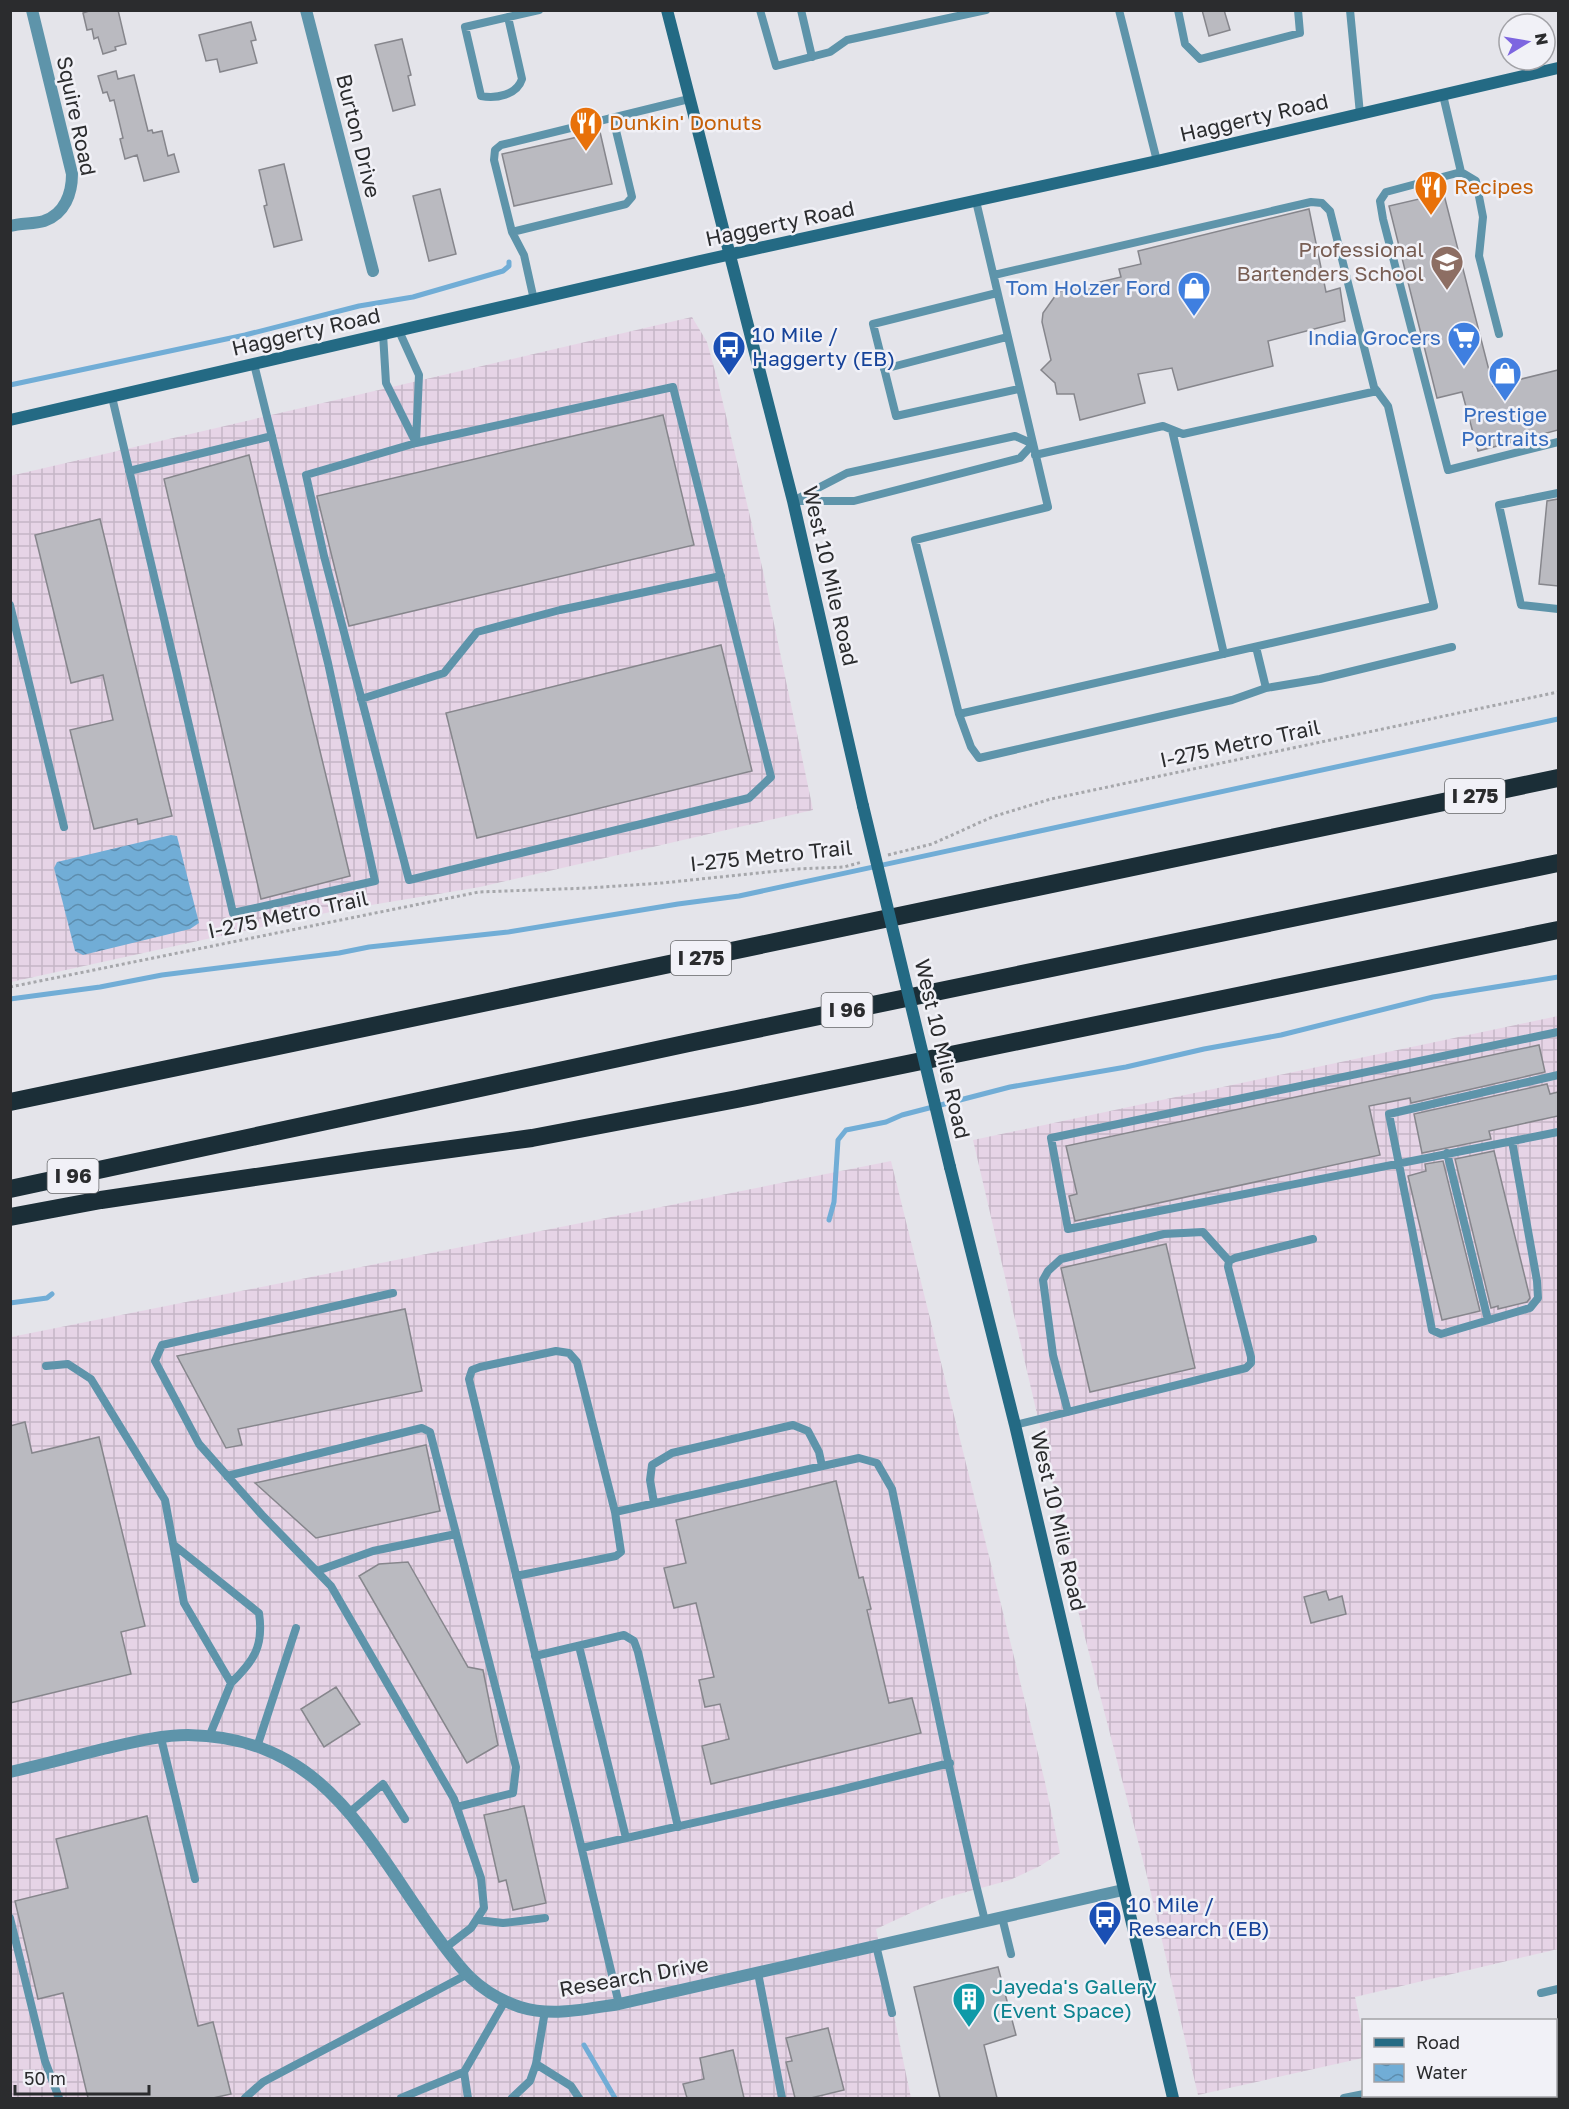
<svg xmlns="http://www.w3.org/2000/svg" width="1569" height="2109" viewBox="0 0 1569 2109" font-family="'Golos Text',sans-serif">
<defs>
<pattern id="industrial-grid" width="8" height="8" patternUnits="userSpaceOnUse" patternTransform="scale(1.5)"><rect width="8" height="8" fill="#e6d4e6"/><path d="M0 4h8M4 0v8" fill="none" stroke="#c5b6c6"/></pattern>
<pattern id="water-waves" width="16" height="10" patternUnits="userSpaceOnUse" patternTransform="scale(1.5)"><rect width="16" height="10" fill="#71add6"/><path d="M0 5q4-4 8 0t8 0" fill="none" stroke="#5d8dae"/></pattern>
</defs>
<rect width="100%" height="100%" fill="#e4e4ea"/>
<path fill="url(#industrial-grid)" d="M692,317L707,342L718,382L763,571L813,810L480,887L335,911L11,982L10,476Z
M1558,1016V1949L1355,1997L1363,2035V2058L1198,2095L1146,1872L1070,1580L1060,1539L1052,1478L973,1140Z
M891,1161L1045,1782L1060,1853L1040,1866L1010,1880L941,1899L876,1929L911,2098H11V1337Z"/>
<path fill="url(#water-waves)" d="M171,835L177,836L199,923L190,929L83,955L75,951L54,868L57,862Z"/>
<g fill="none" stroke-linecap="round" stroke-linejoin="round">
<path stroke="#71add6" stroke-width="5" d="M10,385L245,335L359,306L413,297L503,271L509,266V262
M10,999L100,987L162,975L339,953L369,947L508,932L678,904L739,896L1558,719
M829,1220L834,1202L838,1140L846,1130L886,1122L902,1115L1010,1087L1126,1067L1204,1049L1281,1035L1433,997L1558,977
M10,1303L47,1298L52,1294
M584,2045L615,2098"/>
</g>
<path fill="#babac0" stroke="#86868c" stroke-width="1.5" d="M92,10H118L126,44L115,47L116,50L103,54L98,37L94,39L92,29L87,30L83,13Z
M1202,10H1224L1230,30L1209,36Z
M251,22L256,40L251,41L257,63L220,72L217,59L206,61L199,35Z
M402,39L411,75L408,76L415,105L393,111L375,45Z
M116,71L118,79L134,75L148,131L152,130L153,133L162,131L168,156L174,154L179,172L144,181L137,155L125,159L120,139L123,138L114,100L110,101L107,92L103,93L98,76Z
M600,132L612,184L514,206L502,154Z
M284,164L302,240L274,247L264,206L267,205L259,170Z
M1442,187L1493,386L1558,370V430L1478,451L1462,392L1437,398L1389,206L1428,197L1427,191Z
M440,189L456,254L429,261L413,196Z
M1309,209L1326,292L1340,288L1345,321L1268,341L1273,366L1178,390L1172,368L1138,374L1145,403L1080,420L1074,394H1057L1055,383L1041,370L1051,360L1042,322L1043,313L1058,292L1121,277L1119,269L1141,264L1138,251Z
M663,415L694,545L349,626L317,496Z
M249,455L350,876L261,899L164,479Z
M1558,499V586L1539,584L1547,501Z
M100,519L172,816L138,824L137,819L94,829L70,730L113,720L103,675L71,683L35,535Z
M721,645L752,771L477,838L446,713Z
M1539,1045L1545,1072L1411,1103L1410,1098L1369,1106L1380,1155L1075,1221L1069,1196L1077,1194L1066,1146Z
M1547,1084L1550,1094L1558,1092V1116L1489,1131L1491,1139L1422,1153L1414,1114Z
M1494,1151L1530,1298L1527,1302L1498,1309V1306L1491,1308L1455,1159Z
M1443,1161L1480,1311L1442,1320L1408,1176L1426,1171L1425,1164Z
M1166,1244L1195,1368L1090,1392L1061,1268Z
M405,1309L422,1391L238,1429L242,1445L226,1448L177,1356Z
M25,1422L32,1453L99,1437L145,1626L121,1632L131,1674L10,1703V1426Z
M426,1445L440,1511L316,1538L255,1483Z
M836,1481L859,1578L863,1577L871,1609L867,1610L889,1703L912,1698L921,1733L711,1784L702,1746L729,1739L720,1704L705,1707L699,1680L714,1677L696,1603L674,1608L664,1568L686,1563L676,1520Z
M408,1562L468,1667L483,1670L498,1745L467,1763L359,1576L379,1564Z
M1326,1591L1329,1600L1342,1596L1346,1614L1311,1623L1304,1597Z
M336,1687L360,1724L324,1747L301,1709Z
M524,1806L546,1903L513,1910L506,1880L499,1882L484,1815Z
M147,1816L198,2026L213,2022L231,2094L213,2098H88L63,1993L38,1999L15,1901L68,1888L56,1839Z
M998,1967L1016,2035L984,2045L997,2098H940L914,1987Z
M828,2028L844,2090L811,2098H795L786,2062L792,2061L786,2038Z
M733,2050L744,2098H687L683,2084L704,2079L700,2058Z"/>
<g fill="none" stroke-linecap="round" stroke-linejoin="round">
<path stroke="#a6a7ab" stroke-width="3" stroke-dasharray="3 3" stroke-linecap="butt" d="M888,855L932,844L992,817L1051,799L1558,692
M10,987L479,892L588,888L662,883L797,869L844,867L862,862"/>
<path stroke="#5e94aa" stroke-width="8" d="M760,10L776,66L830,52L847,40L986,10
M801,10L812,57
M1119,10L1157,161
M1178,10L1185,44L1200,59L1300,33L1298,10
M1350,10L1360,114
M508,17L522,79C517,95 496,99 481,96L465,27L539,10
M1443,95L1461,172L1476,181L1483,217L1479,256L1499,334
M1461,172L1386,192L1380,201L1383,219L1448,470L1558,442
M976,201L1048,507L915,540L959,714L1434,606L1388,406L1374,387L1330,211L1322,203L1311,202L994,275
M512,232L626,204L632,197L613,118
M997,293L873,324L896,416L1019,389
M534,300L524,255L512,232L494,160L495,150L501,145L689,99
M383,334L386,383L416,443L419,375L399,331
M884,369L1007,337
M673,387L771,777L749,798L409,880L324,556L306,475L416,443Z
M112,397L233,913L375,881L328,663L254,364
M1172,430L1224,654
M1035,455L1163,426L1183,434L1377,391
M129,471L272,436
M1558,493L1499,505L1521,605L1558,609
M793,501L847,473L1015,436L1033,444
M796,501H854L1020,458L1033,444
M10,605L64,827
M1266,688L1320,679L1452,647
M361,699L444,673L477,632L560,610L721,576
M959,714L971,747L979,758L1232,700L1266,688L1256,647
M1558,1032L1051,1138L1068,1229L1558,1132
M1512,1141L1537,1281L1538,1298L1530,1308L1441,1334L1432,1330L1389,1114L1558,1075
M1447,1153L1488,1320
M393,1293L162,1345L155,1361L199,1444L262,1515L331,1586L454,1799L481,1878L484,1908L471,1928L445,1948
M46,1366L68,1364L91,1379L165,1500L184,1603L231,1683L209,1737
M1068,1412L1053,1355L1043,1280L1048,1271L1061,1259L1164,1234L1203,1232L1229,1261
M1015,1425L1246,1368L1251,1363V1357L1228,1267L1229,1261L1235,1258L1313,1239
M227,1476L422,1428L430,1432L516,1767L513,1793L457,1807
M654,1503L650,1480L652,1465L672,1453L793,1425L808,1431L819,1452L822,1466
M174,1545L259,1613C264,1646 254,1661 231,1683
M317,1571L373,1551L456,1534
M516,1576L616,1556L621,1552L615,1512
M579,1646L626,1838
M535,1656L624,1635L634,1641L638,1652L678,1827
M161,1738L195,1879
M257,1747L296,1628
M350,1812L383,1784L405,1819
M582,1848L835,1791L950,1763
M1002,1917L1011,1954
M10,1918L45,2061L59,2098
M478,1920L503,1923L545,1918
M876,1945L892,2013
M758,1973L782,2098
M1541,1993L1558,1989
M619,2004L469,1379L472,1370L480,1367L556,1351L569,1353L577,1362L615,1512L859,1458L877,1463L892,1489C922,1633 949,1778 985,1921
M536,2064L571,2086L579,2098
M1389,2096L1392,2098
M245,2098L263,2082L466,1975
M401,2098L464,2072
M468,2098L464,2072L505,2001
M512,2098L530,2081L536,2064L545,2011
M1344,2098L1364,2094"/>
<path stroke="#5e94aa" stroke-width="12" d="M306,10L373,271
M10,226C21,223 34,224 44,221C65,214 72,193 72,174L32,10
M10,1772C41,1765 72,1757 103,1749C130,1743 160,1735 188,1735C323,1737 365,1836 433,1931C459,1967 476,1992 520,2007C552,2017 586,2009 619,2004L1123,1890"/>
<path stroke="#246a84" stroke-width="12" d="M667,10L793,501L863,806
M10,420L709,259L1157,161L1558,68
M950,1167L1015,1425L1173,2098"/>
<path stroke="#1b2e37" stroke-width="18" d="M10,1102L1558,778
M10,1189L689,1043L1558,863
M10,1217L101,1200L370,1160L532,1138L737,1099L1558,930"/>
<path stroke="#246a84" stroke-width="12" d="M863,806L950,1167"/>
</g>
<defs>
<symbol id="restaurant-pin" viewBox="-11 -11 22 30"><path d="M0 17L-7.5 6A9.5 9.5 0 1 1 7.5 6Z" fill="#e8710a" stroke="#f1f1f7"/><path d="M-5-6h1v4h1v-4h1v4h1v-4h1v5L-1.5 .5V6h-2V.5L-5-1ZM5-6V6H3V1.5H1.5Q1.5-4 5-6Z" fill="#fff"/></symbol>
<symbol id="school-pin" viewBox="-11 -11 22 30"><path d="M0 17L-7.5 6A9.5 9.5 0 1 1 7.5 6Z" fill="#8d6e63" stroke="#f1f1f7"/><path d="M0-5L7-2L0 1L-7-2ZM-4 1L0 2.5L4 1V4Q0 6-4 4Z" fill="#fff"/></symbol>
<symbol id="shop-pin" viewBox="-11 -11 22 30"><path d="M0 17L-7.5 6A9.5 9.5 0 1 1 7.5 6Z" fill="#3f7fe0" stroke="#f1f1f7"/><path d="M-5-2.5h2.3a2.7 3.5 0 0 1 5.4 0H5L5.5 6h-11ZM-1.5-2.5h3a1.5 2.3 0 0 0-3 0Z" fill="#fff"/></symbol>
<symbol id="supermarket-pin" viewBox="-11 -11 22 30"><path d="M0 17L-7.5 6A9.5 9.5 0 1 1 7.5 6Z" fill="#3f7fe0" stroke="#f1f1f7"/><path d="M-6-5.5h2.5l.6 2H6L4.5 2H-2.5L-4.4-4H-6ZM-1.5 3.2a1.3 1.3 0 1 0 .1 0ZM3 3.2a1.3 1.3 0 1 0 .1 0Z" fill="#fff"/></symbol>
<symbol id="bus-pin" viewBox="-11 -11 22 30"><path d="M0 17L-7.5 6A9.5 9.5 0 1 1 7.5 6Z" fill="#1a4fb4" stroke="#f1f1f7"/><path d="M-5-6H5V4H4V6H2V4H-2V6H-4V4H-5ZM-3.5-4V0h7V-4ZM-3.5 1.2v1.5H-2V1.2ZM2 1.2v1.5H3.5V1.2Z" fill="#fff"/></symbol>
<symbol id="building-pin" viewBox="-11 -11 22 30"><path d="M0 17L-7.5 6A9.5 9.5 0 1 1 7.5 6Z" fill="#0f9aa8" stroke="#f1f1f7"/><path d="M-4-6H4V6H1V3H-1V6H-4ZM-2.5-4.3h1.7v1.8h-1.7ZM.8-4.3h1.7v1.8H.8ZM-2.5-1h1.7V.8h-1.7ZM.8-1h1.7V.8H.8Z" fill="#fff"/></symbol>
</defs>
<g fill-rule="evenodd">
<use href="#restaurant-pin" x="567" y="104" width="38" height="52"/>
<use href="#restaurant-pin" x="1412" y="168" width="38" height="52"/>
<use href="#school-pin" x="1428" y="243" width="38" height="52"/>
<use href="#shop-pin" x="1175" y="269" width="38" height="52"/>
<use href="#supermarket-pin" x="1445" y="319" width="38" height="52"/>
<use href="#bus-pin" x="710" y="328" width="38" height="52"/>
<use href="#shop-pin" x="1486" y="354" width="38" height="52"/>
<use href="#bus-pin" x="1086" y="1898" width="38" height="52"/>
<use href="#building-pin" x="950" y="1980" width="38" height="52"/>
</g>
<g text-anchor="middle" stroke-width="5" stroke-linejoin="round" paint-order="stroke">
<g fill="#f1f1f7" stroke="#66676a" stroke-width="1.5">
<rect x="1445" y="779" width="60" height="34" rx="4.5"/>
<rect x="671" y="941" width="60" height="34" rx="4.5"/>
<rect x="821.5" y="993" width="51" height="34" rx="4.5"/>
<rect x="47.5" y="1159" width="51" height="34" rx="4.5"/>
</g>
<g font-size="20" font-weight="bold" fill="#2b2c2e">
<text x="1475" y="803">I 275</text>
<text x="701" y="965">I 275</text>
<text x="847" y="1017">I 96</text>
<text x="73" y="1183">I 96</text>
</g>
<g font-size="21" fill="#2b2c2e" stroke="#f1f1f7">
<text transform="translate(76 116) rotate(78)" y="7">Squire Road</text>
<text transform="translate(1254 118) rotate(-13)" y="7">Haggerty Road</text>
<text transform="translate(358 136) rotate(76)" y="7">Burton Drive</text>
<text transform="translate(780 224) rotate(-12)" y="7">Haggerty Road</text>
<text transform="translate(306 332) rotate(-13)" y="7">Haggerty Road</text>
<text transform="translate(830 576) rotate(77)" y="7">West 10 Mile Road</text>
<text transform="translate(1240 744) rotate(-12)" y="7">I-275 Metro Trail</text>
<text transform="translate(771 856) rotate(-6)" y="7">I-275 Metro Trail</text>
<text transform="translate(288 915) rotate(-12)" y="7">I-275 Metro Trail</text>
<text transform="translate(942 1049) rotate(77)" y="7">West 10 Mile Road</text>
<text transform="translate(1058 1521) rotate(77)" y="7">West 10 Mile Road</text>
<text transform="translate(634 1977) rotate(-10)" y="7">Research Drive</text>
</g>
<g font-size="21" fill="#c56008" stroke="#f1f1f7" text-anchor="start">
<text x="609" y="130">Dunkin' Donuts</text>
<text x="1454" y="194">Recipes</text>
</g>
<g font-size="21" fill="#785e54" stroke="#f1f1f7" text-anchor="end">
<text x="1424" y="257">Professional<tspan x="1424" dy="24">Bartenders School</tspan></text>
</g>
<g font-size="21" fill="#366cbe" stroke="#f1f1f7" text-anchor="end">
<text x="1171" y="295">Tom Holzer Ford</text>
<text x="1441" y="345">India Grocers</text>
<text x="1505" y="422" text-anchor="middle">Prestige<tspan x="1505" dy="24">Portraits</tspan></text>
</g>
<g font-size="21" fill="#164399" stroke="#f1f1f7" text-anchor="start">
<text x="752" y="342">10 Mile /<tspan x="752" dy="24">Haggerty (EB)</tspan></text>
<text x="1128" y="1912">10 Mile /<tspan x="1128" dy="24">Research (EB)</tspan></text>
</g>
<g font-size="21" fill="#0d838f" stroke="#f1f1f7" text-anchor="start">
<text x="992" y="1994">Jayeda's Gallery<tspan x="992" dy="24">(Event Space)</tspan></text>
</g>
</g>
<rect width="1569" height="2109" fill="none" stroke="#2b2c2e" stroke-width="24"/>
<rect x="1362" y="2019" width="195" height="78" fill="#f1f1f7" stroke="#a2a2a7" stroke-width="1.5"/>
<rect x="1374" y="2038" width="30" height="9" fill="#246a84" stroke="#a2a2a7" stroke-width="1.5"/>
<text x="1416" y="2049" font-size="18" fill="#2b2c2e">Road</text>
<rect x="1374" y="2064" width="30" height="18" fill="url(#water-waves)" stroke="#a2a2a7" stroke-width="1.5"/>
<text x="1416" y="2079" font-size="18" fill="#2b2c2e">Water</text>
<g transform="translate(1527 42) rotate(79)"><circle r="28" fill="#f1f1f7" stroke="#a2a2a7" stroke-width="1.5"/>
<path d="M0-4.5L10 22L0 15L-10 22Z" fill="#7d65e0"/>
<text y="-9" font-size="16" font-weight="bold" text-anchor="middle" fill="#2b2c2e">N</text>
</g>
<path d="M15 2085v9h134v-9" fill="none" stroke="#2b2c2e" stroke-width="3"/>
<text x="24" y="2085" font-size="18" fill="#2b2c2e" stroke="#f1f1f7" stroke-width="4.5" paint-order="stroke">50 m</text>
</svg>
